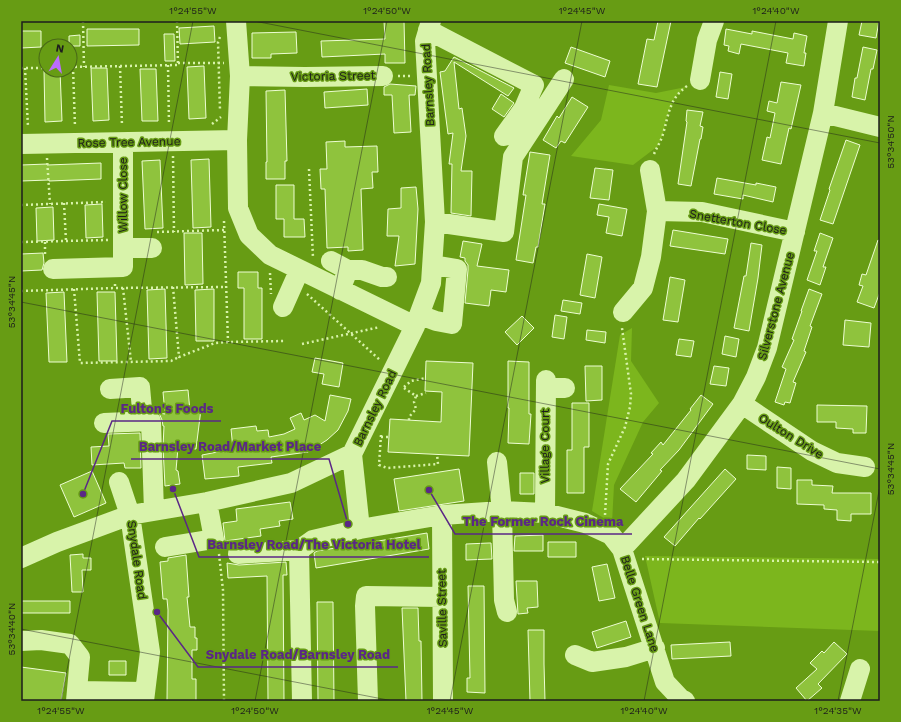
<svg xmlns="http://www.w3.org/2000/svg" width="901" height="722" viewBox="0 0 901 722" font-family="'Work Sans',sans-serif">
<rect width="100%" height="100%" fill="#679c14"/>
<path fill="#7cb61d" d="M609,85L656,93L686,87L675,97L667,116L663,134L658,146L633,165L571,156L601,120Z
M632,328L631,361L659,403L643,422L614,485L612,523L592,511L620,335Z
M645,556L880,559V631L660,623Z"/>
<path fill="#8fc33d" stroke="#edfdd2" d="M384,21H404L405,63H385V54L322,57L321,41L385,39Z
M658,21H671L657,87L638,84L647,39L654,40Z
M862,21H879L876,38L859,35Z
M214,26L215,42L180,44L179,28Z
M87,29H139V45L87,46Z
M726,29L752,34V31L793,39L794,33L807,36L804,53H806L804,66L786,63L788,53L762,48L741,44L739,54L728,51L729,46L724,45Z
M21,31H41V47L21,48Z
M296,32L297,53L271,54V58H252V33Z
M164,34H174L175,61H165Z
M80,35V46H69V36Z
M571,47L610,61L605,77L565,63Z
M863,47L877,50L873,69H871L865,100L852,97L855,78H857Z
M454,57L514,88L508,96L454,62L459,109L462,108L466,136L461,171H472L471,216L451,213L452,164H449L453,133L448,134L440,72L445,71Z
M204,66L206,118L189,119L187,67Z
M91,68H107L109,120L93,121Z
M140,69H156L158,121H142Z
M44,70H60L62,121L45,122Z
M720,72L732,74L728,99L716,97Z
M781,82L801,85L791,129L789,128L781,164L762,160L767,137L770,138L775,113L767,111L769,101L777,103Z
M390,84L416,86L415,95H409L411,132L394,133L392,95H384V87Z
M367,89L368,105L325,108L324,92Z
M285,90L287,161H285V179H266V162H267L266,91Z
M501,94L514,103L504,117L492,109Z
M572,97L588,107L565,143L561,141L556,148L543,140L557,116L559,118Z
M687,110L703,112L700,126L703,127L701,139H700L691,186L678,184L687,122L686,121Z
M846,140L860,145L833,224L820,220L830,190L829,189Z
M345,141V147L377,146L378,172H372L373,188L361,189L363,250L348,251V247L327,248L325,189H321L320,169H327L326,142Z
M530,152L550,155L542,204H545L538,247H536L533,263L516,260L526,195H523Z
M209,159L211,227L193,228L191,160Z
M160,160L163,228L145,229L142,161Z
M101,163V179L49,181V180L21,181V165L47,164V165Z
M595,168L613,170L609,200L590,198Z
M717,178L756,185V183L776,187L773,202L743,195V199L714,194Z
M276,185H294V219H304L305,237H284V219H276Z
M416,187L418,209L415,264L395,266L399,236H387L388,209L401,208V188Z
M102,204L103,237L86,238L85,205Z
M599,204L627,209L622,236L606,233L609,217L597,215Z
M53,207L54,240L37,241L36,208Z
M673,230L728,239L725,254L670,246Z
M184,233H202L203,284L185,285Z
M820,233L833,238L823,267H826L820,285L807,280L817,251H814Z
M878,240L880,241V292L874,308L857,302L863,286L859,285L862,274L866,275Z
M463,241L482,244L477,266L509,270L506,292L491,290L489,306L465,303L468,270V265L465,261V258L460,257Z
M751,243L762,245L758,278L749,331L734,328L744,276H746Z
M43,253L44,263L42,270L21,271V254Z
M587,254L602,257L595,298L580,295Z
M238,272H258V288H262V339H244V288H238Z
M670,277L685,280L678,322L663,320Z
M165,289L167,358L149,359L147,290Z
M214,289V341H196L195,290Z
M809,289L822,294L810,326L812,327L804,351L806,352L793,382L796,383L790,403L785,402L784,405L775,402L786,369L782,367L794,340L792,339L802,311H801Z
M64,292L67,362H49L46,293Z
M97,292H115L117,361H99Z
M563,300L582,303L580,314L561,311Z
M555,315L567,317L564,339L552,337Z
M522,316L534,328L517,345L505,332Z
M845,320L871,323L869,347L843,345Z
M587,330L606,332L605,343L586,340Z
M725,336L739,339L736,357L722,354Z
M679,339L694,341L691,357L676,355Z
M315,358L343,363L339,387L322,384L324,374L312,372Z
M426,361L473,363L469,456L388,452L390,419L441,422L442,392L425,391Z
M508,361L529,362V414H531L529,444L508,443L509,408H508Z
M585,366H602V400L586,401Z
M714,366L729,368L726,386L710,384Z
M188,390L190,411L201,409L196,449L178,448L176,470L178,471L180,484L165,486L163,447L164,426H163L162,420L159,413L165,414L163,392Z
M330,395L351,399L348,411L338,430L327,440L308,452L271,457L272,463L238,467L239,476L205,479L202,455L233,449L231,429L256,426L257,431L268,430L269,437L284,434L295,429L290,418L301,413L304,420L315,415L325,421Z
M701,395L713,404L679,450L660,470L662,471L636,502L620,489L653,454L651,453L661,442L663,445L691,410L690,409Z
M572,403H589V447H584V493H567V450H572Z
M817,405L867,406L866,433H853V429L836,428V422H817Z
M140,433L141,468H125L124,463L92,465L91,447L109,446L108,434Z
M747,455L766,456V470L747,469Z
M777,467L791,468V489L777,488Z
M459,469L464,501L399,511L394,479Z
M725,469L736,479L700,519L699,518L675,546L664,537Z
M92,471L106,503L74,517L60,485Z
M520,473H534V494H520Z
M797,480H812V485L833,486L832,493H871V514H851V521L837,520V510L824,509V505L797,504Z
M290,502L293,519L279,521L280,526L260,529L261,536L225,541L223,523L237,521L236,509Z
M427,533L429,549L316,568L314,553L317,551Z
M543,535V551H514L515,536Z
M548,542H576V557H548Z
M489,543H491L492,559L466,560V544Z
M83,554V558H91V570H82L83,592H72L70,555Z
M186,555L189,597H187L190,627H195V638H197V650H192V679H196V701H167L168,610L167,599H163L160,562L168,561V558Z
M286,562L287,575H283L284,701H268L267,576L228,578L227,563L239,565Z
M607,564L615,598L599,601L592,567Z
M516,581H537L538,607L527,608L528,613L518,614Z
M468,586H484L485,693L467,692V678H470Z
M21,601H70V613H21Z
M317,602H333L334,701H318Z
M402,608H418L419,641H421L422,701H406Z
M626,621L631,637L597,648L592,632Z
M528,630H544V664L545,701H530Z
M730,642L731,656L672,659L671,645Z
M834,642L847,654L818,684L822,688L807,701L796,688L817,669L810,663L822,651L824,653Z
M109,661H126V675H109Z
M21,667L66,673L61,701H21Z"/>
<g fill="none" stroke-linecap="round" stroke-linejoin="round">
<path stroke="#d8f3aa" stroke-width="2.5" stroke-dasharray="2 3" stroke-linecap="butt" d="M83,21L84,67
M220,37L218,42L220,110
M178,63H224
M168,65L169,125
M120,66L122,126
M70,67L178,65L177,21
M73,67L75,127
M21,68H46
M25,68L28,127
M398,76H411
M212,124L221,117
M654,154C657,147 661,141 663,134C669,114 669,99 687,86
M173,156L174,232
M47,158L50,204
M309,169L313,258
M64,203L66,241
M21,205L106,202
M224,221L228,342
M157,232L224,230
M21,242L108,240
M45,242V255
M270,273L271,294
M115,284V288L226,287
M173,287L179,357L215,343L228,342L284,341
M123,288L131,362
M74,289L80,363L171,361L179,357
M21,291L115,288
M307,294L380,360
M302,344L380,327
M404,387L411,381L426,378
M404,388L416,396L414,402L416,409L409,417V420
M416,396L426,393
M381,435L379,465L387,468L438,464L437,454
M381,437H389
M605,515L608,464L625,427L630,407L631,394L622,328
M219,554L223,590L224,701
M642,559L880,562"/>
<path stroke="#d8f3aa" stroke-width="20" d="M236,21L240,76L237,140L238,208L249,235L270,255L415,326
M428,30L534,85L524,108L504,136
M240,76L305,77L383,76
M700,80L707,40L714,21
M823,113L880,127
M21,144L237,140
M657,211L702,212L795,232
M435,222L504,232L513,157L564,79
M123,248H152
M331,261L348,270
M53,269L123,267V143
M340,290L348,270H362L382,277H387
M283,307L299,271
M623,312L643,288L651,257L657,211L650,170
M420,315L436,321L452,324L457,269L433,265
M546,388H565
M110,389L140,387L143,421
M742,404L812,451L837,463L865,467
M104,423L151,421L154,511
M352,454L360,529
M497,462L502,511L504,600L507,612
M119,482L130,515L150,652L144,701
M545,513L546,380
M442,515L443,701
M165,547L214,539L207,502
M622,549L686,480L742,404L756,377L767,348L823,113L838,21
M299,550L313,540L360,529L442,515L502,511L545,513L585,523L611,535L622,549L665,682L681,699L685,701
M299,550L302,701
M238,554L299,550
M21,558L57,542L130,515L207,502L291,483L352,454L415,326L431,283L435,222L425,41L431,21
M21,641L41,640L70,644L80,657L76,701
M575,655L592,662L626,657L655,648
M78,691L145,692
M368,701L365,606L366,596L442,597
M850,701L860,669"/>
</g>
<path fill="none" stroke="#1d1d1d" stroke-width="1" stroke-opacity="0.45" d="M254,21L880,143M21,302L880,469M21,629L393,701M61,701L193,21M255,701L387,21M450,701L582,21M644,701L776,21M838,701L880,486"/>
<g text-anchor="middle" stroke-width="3" stroke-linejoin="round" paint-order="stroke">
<g font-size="12" fill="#1d1d1d" stroke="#679c14">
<text transform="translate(333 76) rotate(-1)" y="4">Victoria Street</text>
<text transform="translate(428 85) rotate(-93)" y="4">Barnsley Road</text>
<text transform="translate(129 142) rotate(-1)" y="4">Rose Tree Avenue</text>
<text transform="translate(123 195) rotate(-90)" y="4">Willow Close</text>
<text transform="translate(738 222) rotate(10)" y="4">Snetterton Close</text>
<text transform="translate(776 306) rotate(-75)" y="4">Silverstone Avenue</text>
<text transform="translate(375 408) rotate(-64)" y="4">Barnsley Road</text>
<text transform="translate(791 436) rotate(32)" y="4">Oulton Drive</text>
<text transform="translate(545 446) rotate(-90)" y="4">Village Court</text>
<text transform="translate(137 560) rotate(82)" y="4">Snydale Road</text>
<text transform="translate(640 604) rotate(72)" y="4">Belle Green Lane</text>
<text transform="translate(442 608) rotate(-91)" y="4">Saville Street</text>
</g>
</g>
<path fill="none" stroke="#5a2786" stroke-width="1.5" d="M83 494L112 421H221M348 524L329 459H131M429 490L455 534H632M173 489L199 557H429M157 612L198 667H398"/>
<g fill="#5a2786" stroke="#679c14" stroke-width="1.5">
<circle cx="83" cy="494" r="4"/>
<circle cx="348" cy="524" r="4"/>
<circle cx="429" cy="490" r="4"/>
<circle cx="173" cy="489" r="4"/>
<circle cx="157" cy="612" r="4"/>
</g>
<g font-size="13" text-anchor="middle" font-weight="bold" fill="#5a2786" stroke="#679c14" stroke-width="3" stroke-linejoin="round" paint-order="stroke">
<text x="167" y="413">Fulton's Foods</text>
<text x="230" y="451">Barnsley Road/Market Place</text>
<text x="543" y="526">The Former Rock Cinema</text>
<text x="314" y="549">Barnsley Road/The Victoria Hotel</text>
<text x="298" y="659">Snydale Road/Barnsley Road</text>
</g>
<rect width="901" height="722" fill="none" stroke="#679c14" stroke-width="44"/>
<g transform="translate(58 58) rotate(11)"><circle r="19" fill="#679c14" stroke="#496918"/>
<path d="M0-3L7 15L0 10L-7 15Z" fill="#bc6cff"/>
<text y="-6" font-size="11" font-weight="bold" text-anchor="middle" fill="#1d1d1d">N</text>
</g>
<rect x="22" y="22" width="857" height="678" fill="none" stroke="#1d1d1d" stroke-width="1.5"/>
<g font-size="10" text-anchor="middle" fill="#1d1d1d">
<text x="193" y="14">1°24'55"W</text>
<text x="387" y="14">1°24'50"W</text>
<text x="582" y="14">1°24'45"W</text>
<text x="776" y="14">1°24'40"W</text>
<text transform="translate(890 142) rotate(-90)" y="4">53°34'50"N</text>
<text transform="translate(11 302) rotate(-90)" y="4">53°34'45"N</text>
<text transform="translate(890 469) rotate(-90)" y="4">53°34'45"N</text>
<text transform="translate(11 629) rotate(-90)" y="4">53°34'40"N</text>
<text x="61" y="714">1°24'55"W</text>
<text x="255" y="714">1°24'50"W</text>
<text x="450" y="714">1°24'45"W</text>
<text x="644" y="714">1°24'40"W</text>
<text x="838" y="714">1°24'35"W</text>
</g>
</svg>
